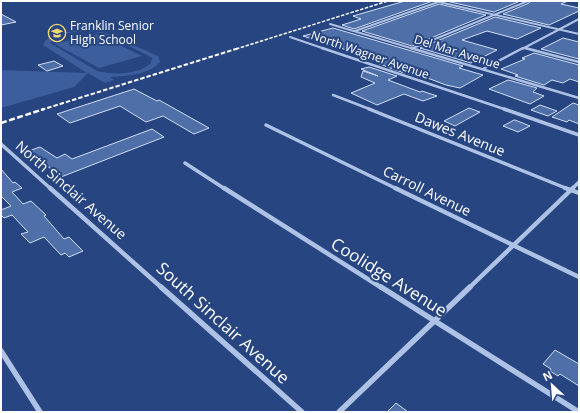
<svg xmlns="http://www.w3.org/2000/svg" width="580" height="413" viewBox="0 0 580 413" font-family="'Open Sans',sans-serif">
<rect width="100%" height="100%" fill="#274580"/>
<path fill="#3c5e9d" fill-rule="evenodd" d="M94,30L106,33L158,56L160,62C148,75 127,76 110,77L114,80L105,83L88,73L74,87L1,108V70L87,73L43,45C48,31 81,30 94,30ZM84,31L102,33L149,56L152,58L151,63C138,75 114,75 97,71L50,43C56,33 74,32 84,31Z
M97,34L142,56L99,68L55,44Z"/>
<path fill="#4f6fa8" stroke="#d1def5" d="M405,1H433L354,29L342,25L361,19L353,16Z
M446,1H512L518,2L494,12Z
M530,1H568L561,4L579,8V11L549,25L503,14L529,3Z
M439,4L486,15L412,46L362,31Z
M1,14L16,22L1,25Z
M495,17L541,28L517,39L487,31L462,40L497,50L471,63L420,48Z
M333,28L463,66L459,68L483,75L460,88L446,85L409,71L404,73L377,63L379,62L353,52L303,36Z
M563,38L579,42V59L541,49Z
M534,53L579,65V82L570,79L563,83L552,80L544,85L515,76L518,75L501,69L525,59L522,58Z
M54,61L63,66L47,71L38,65Z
M369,67L397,76L388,80L420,92L422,91L437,96L423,101L404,94L377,105L351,93L375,83L361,77L363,71L378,76L361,69Z
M508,80L537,88L533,92L544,96L530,104L489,89Z
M134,89L157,101L159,100L209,128L194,134L163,116L146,122L120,106L70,123L57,114Z
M573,103L579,105V124L569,120L567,122L552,117Z
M540,105L557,111L548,116L531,110Z
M469,108L480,112L455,126L444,121Z
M514,120H515L530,126L518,132L503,126Z
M152,129L164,137L61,177L46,165L44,166L26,152L40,147L57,158L65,154L72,159Z
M1,169L13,183L15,182L22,188L12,192L23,204L31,201L46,215L44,216L64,239L69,237L83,251L69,257L65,253L61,255L44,237L30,243L21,234L28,232L12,215L4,218L1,215V210L11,206L1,196Z
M555,350L579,364V386L560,374L558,376L550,371L551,369L543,364Z
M396,403L408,412H387Z"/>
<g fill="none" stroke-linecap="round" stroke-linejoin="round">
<path stroke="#aec2e6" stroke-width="2" d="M439,2L579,34
M330,24L414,49
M355,31L441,1
M290,37L325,49
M413,48L528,1
M525,48L529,49
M522,49L579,19"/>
<path stroke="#aec2e6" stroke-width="2.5" d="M322,48L507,110
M411,48L579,98
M525,48L579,62
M483,69L523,48
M333,95L372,110"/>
<path stroke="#aec2e6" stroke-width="3.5" d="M369,109L568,189
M504,109L579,135
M266,125L397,189
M1,144L51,189
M185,163L225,189
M572,189L579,182"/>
<path stroke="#aec2e6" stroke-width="4.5" d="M50,188L162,288
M224,188L382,288
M395,188L579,277
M565,188L579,193
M469,288L573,188"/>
<path stroke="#aec2e6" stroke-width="5.5" d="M161,287L302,412
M381,287L579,412
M1,351L40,412
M339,412L470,287"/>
<path stroke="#fff" stroke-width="1.5" stroke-dasharray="3.5 1.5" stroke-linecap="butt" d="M236,49L388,1"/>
<path stroke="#fff" stroke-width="2" stroke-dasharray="4.5 2" stroke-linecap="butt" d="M41,110L239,48"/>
<path stroke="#fff" stroke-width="2.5" stroke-dasharray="6 2.5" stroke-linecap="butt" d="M1,123L44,109"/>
</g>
<defs>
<symbol id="school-ring" viewBox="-11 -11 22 22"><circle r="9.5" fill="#274580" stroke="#eed674" stroke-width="1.5"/><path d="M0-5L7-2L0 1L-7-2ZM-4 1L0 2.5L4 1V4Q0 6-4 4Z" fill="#eed674"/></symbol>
</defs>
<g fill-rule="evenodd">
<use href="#school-ring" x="47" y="23" width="20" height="20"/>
</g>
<g text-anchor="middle" stroke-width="4" stroke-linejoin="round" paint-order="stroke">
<g font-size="12" fill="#fff" stroke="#274580" text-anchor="start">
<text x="70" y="30">Franklin Senior<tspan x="70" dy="14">High School</tspan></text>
</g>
<g font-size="12" fill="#fff" stroke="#274580">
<text transform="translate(457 52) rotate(17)" y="4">Del Mar Avenue</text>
<text transform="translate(370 55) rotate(19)" y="4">North Wagner Avenue</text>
</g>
<g font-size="14" fill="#fff" stroke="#274580">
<text transform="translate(460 134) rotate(22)" y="5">Dawes Avenue</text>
<text transform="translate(71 190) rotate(41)" y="5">North Sinclair Avenue</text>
<text transform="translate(427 191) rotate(26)" y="5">Carroll Avenue</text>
</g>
<g font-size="17" fill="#fff" stroke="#274580">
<text transform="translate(389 277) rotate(32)" y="6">Coolidge Avenue</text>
<text transform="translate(223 323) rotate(42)" y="6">South Sinclair Avenue</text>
</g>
</g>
<rect width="580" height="413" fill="none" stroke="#ffffff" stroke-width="4"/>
<g transform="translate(552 385) rotate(334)" stroke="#274580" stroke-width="3" paint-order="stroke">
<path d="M0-3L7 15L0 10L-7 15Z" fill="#ffffff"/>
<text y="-6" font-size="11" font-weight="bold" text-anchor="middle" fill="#ffffff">N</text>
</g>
</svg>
